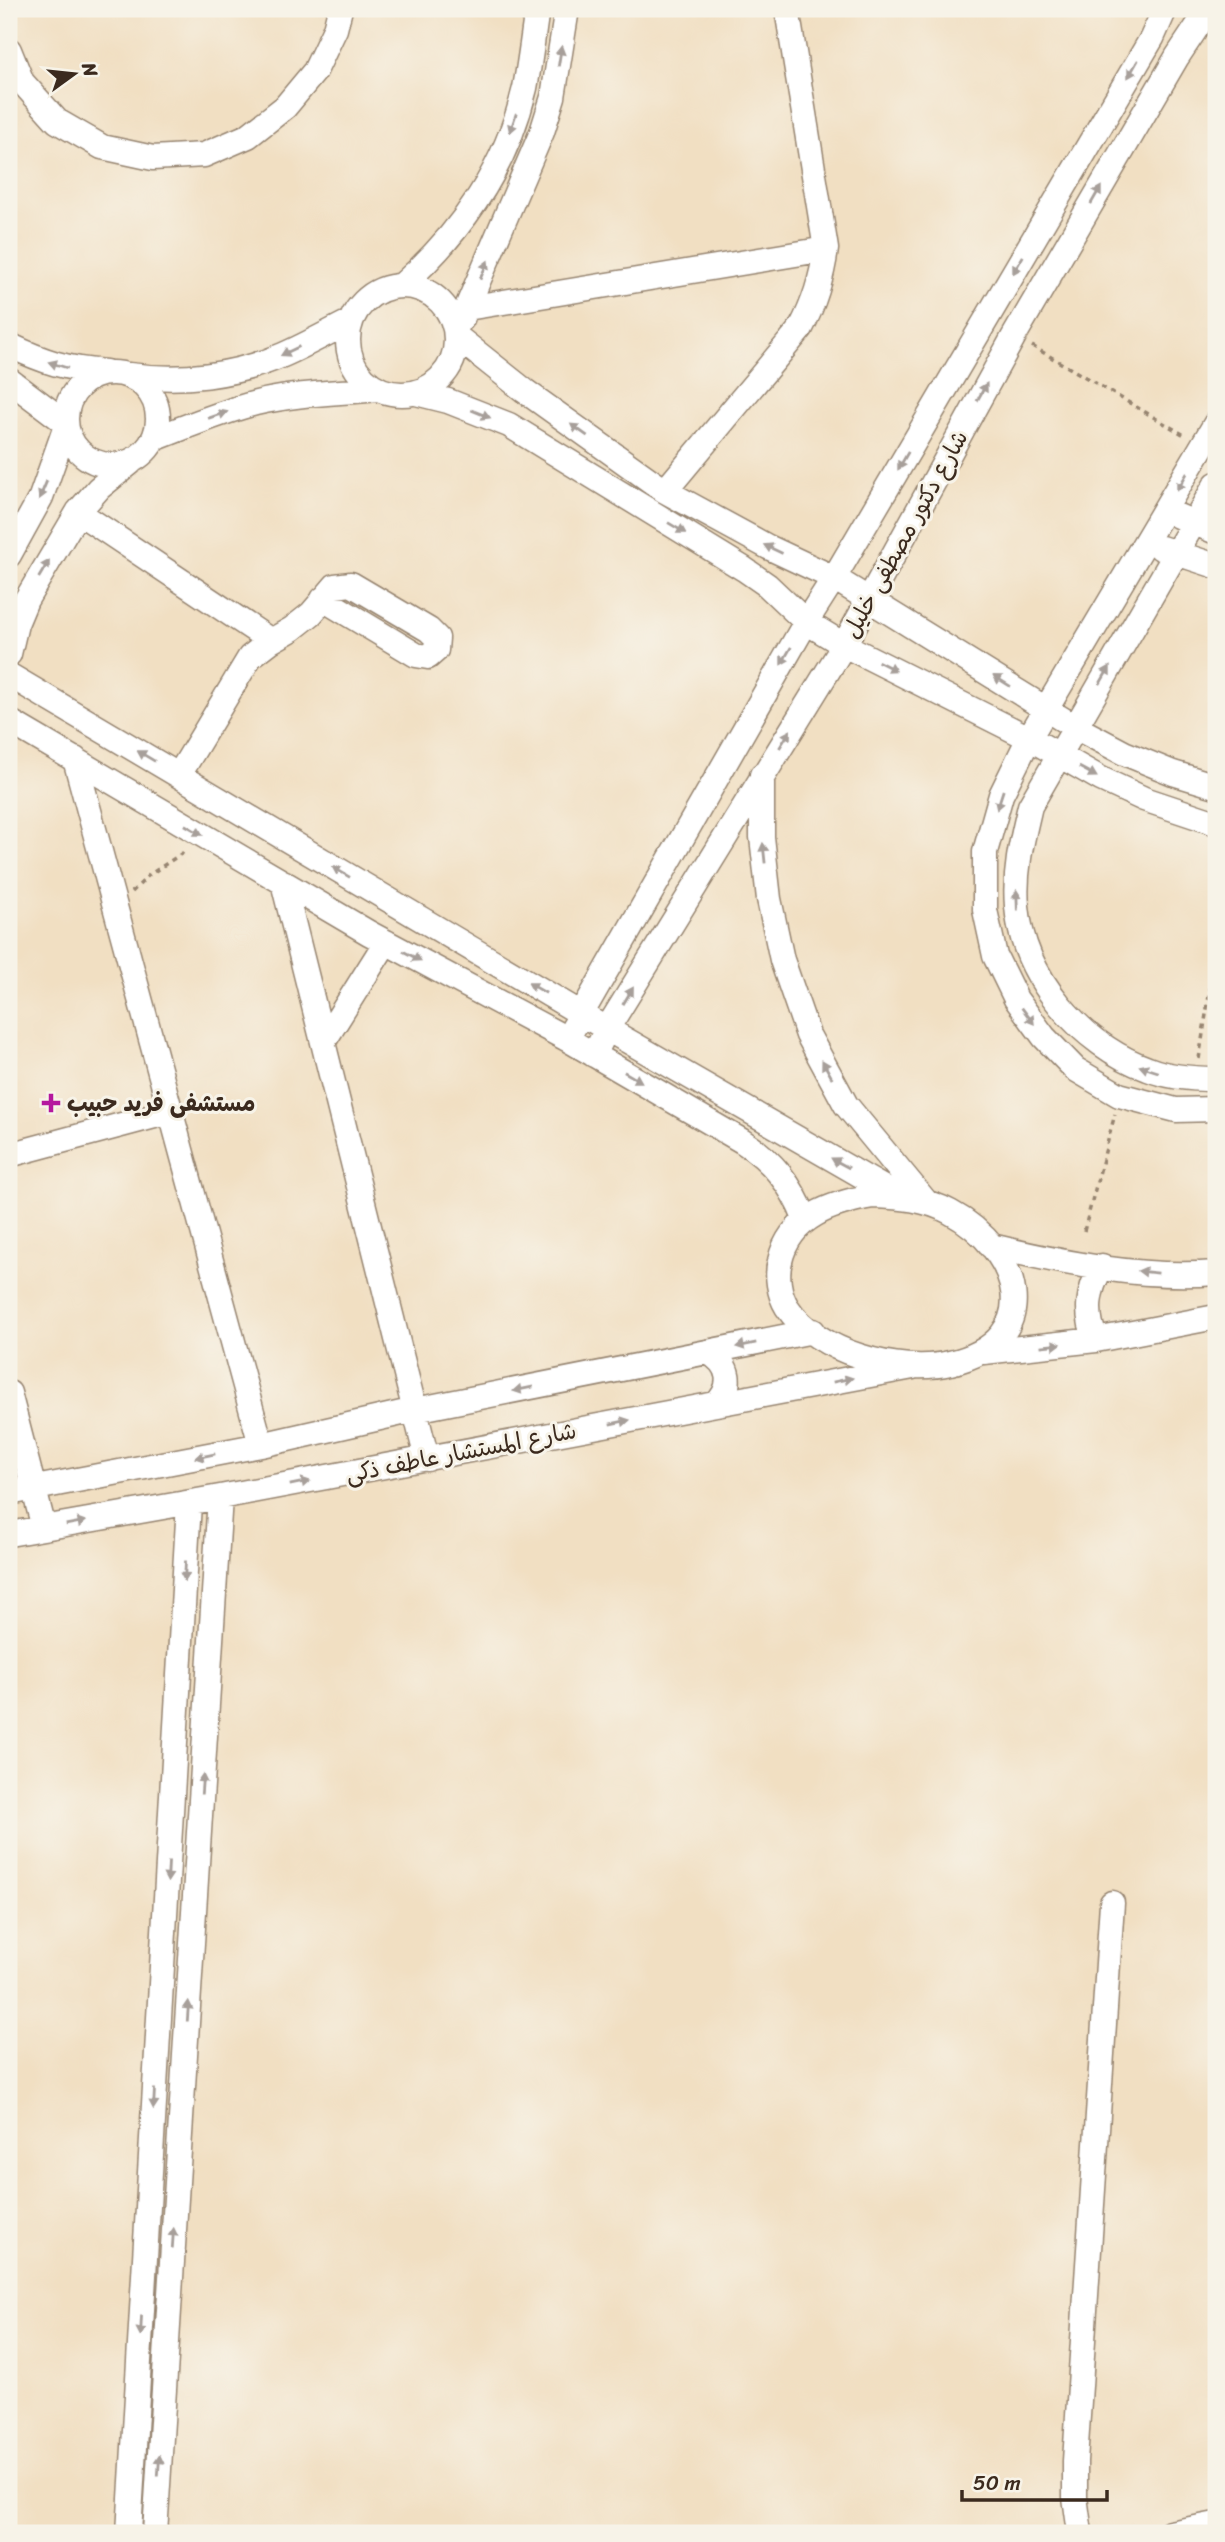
<svg xmlns="http://www.w3.org/2000/svg" width="1225" height="2542" viewBox="0 0 1225 2542" font-family="Sriracha,'Playpen Sans Arabic',sans-serif">
<rect width="100%" height="100%" fill="#f7f3e8"/>
<filter id="ink" filterUnits="userSpaceOnUse"><feTurbulence type="fractalNoise" baseFrequency=".0143" numOctaves="2"/><feDisplacementMap in="SourceGraphic" scale="14" xChannelSelector="R" yChannelSelector="G"/><feConvolveMatrix kernelMatrix="1 2 1 2 8 2 1 2 1" color-interpolation-filters="sRGB"/></filter>
<filter id="wash" filterUnits="userSpaceOnUse"><feTurbulence type="fractalNoise" baseFrequency=".00686" numOctaves="4" result="noise"/><feDisplacementMap in="SourceGraphic" scale="28" xChannelSelector="R" yChannelSelector="G"/><feGaussianBlur stdDeviation="1.57" result="paint"/><feColorMatrix in="noise" values="0 0 0 0 0 0 0 0 0 0 0 0 0 0 0 0 0 1.4 0 .05"/><feComposite in="paint" operator="in"/></filter>
<g filter="url(#wash)">
<rect width="100%" height="100%" fill="#f1dfc2"/>
</g>
<g filter="url(#ink)">
<g fill="none" stroke-linecap="round" stroke-linejoin="round">
<defs>
<path id="minor" d="M9,50L22,82L57,121L102,147L153,158L204,155L248,136L285,107L315,71L335,29L340,9
M402,285C463,231 506,168 525,88C530,62 533,35 537,9
M348 340a54 54 0 1 1 108 0a54 54 0 1 1-108 0Z
M467,308L826,249
M462,319L542,132L553,97L567,9
M457,337L525,391L665,491L768,547L834,578L1075,727L1124,753L1173,773L1216,786
M9,345C44,362 67,369 106,372
M66 419a46 46 0 1 1 92 0a46 46 0 1 1-92 0Z
M129,375C180,382 235,376 283,355C306,345 329,332 351,321
M9,380L66,423
M416,393L448,401L509,425L744,569L767,585L806,622L844,645L1029,738L1101,779L1144,799L1216,823
M1216,423L1029,738L1001,795L985,852V910L995,956L1016,999L1044,1037L1075,1069L1119,1095L1176,1110L1216,1109
M154,439C188,426 221,412 256,403C296,393 338,393 379,389
M1216,484L1030,806C1022,840 1014,871 1017,906C1023,978 1082,1045 1148,1069C1168,1077 1194,1079 1216,1079
M665,491L801,328C815,302 822,278 826,249L787,9
M78,512L271,641
M1178,516L1216,532
M1161,548L1216,566
M9,555L41,497L66,426
M9,654L16,624L26,600L78,512L99,488L130,463
M9,675L607,1029L899,1197
M9,721L369,933L567,1039L742,1141C773,1161 792,1185 805,1219
M75,759L261,1445
M179,775L250,657L271,641L292,629L311,614L335,586L351,584L429,630L437,638L436,650L428,657L416,655L323,599
M762,775V837L769,899L782,960L808,1035L846,1105L926,1202
M283,882L427,1459
M567,1039L806,622L834,578L1152,38L1165,9
M324,1041L386,942
M594,1055L607,1029L844,645L1014,336L1177,57L1209,9
M9,1155L170,1112
M873,1196C900,1197 926,1199 950,1212C1021,1250 1048,1340 950,1363C899,1375 816,1352 787,1307C779,1294 776,1275 780,1261C790,1216 833,1203 873,1196Z
M991,1246C1063,1263 1141,1279 1216,1273
M1096,1340C1085,1313 1087,1292 1102,1266
M708,1352C731,1365 734,1386 716,1404
M984,1352L1096,1340L1216,1317
M9,1393L44,1528
M9,1493L261,1445L415,1410L813,1331
M9,1534L220,1497L913,1367
M129,2533L189,1503
M155,2533L220,1497
M1080,2533L1075,2497V2461L1112,1903
M1170,2533L1216,2524"/>
</defs>
<use href="#minor" stroke="#968470" stroke-width="27"/>
<path stroke="#968470" stroke-width="3.5" stroke-dasharray="5 5" stroke-linecap="butt" d="M1032,346L1186,436
M132,892L149,875L187,850
M1199,1059L1216,951
M1084,1231L1115,1114"/>
<use href="#minor" stroke="#fff" stroke-width="24"/>
</g>
<defs><path id="oneway-solid" d="M-6-.8H1V-3.2L6.5 0L1 3.2V.8H-6Z" transform="scale(1.75)"/></defs>
<g fill="#a79f9a">
<use href="#oneway-solid" transform="translate(560 56) rotate(-81)"/>
<use href="#oneway-solid" transform="translate(1133 69) rotate(120)"/>
<use href="#oneway-solid" transform="translate(513 123) rotate(109)"/>
<use href="#oneway-solid" transform="translate(1096 195) rotate(-60)"/>
<use href="#oneway-solid" transform="translate(1018 265) rotate(120)"/>
<use href="#oneway-solid" transform="translate(484 270) rotate(-67)"/>
<use href="#oneway-solid" transform="translate(290 351) rotate(154)"/>
<use href="#oneway-solid" transform="translate(58 365) rotate(-162)"/>
<use href="#oneway-solid" transform="translate(982 392) rotate(-61)"/>
<use href="#oneway-solid" transform="translate(481 414) rotate(22)"/>
<use href="#oneway-solid" transform="translate(218 415) rotate(-19)"/>
<use href="#oneway-solid" transform="translate(579 430) rotate(-145)"/>
<use href="#oneway-solid" transform="translate(903 461) rotate(120)"/>
<use href="#oneway-solid" transform="translate(1182 482) rotate(120)"/>
<use href="#oneway-solid" transform="translate(43 490) rotate(113)"/>
<use href="#oneway-solid" transform="translate(677 528) rotate(31)"/>
<use href="#oneway-solid" transform="translate(773 549) rotate(-155)"/>
<use href="#oneway-solid" transform="translate(44 569) rotate(-59)"/>
<use href="#oneway-solid" transform="translate(786 656) rotate(120)"/>
<use href="#oneway-solid" transform="translate(887 666) rotate(27)"/>
<use href="#oneway-solid" transform="translate(1105 675) rotate(-60)"/>
<use href="#oneway-solid" transform="translate(1002 681) rotate(-148)"/>
<use href="#oneway-solid" transform="translate(785 739) rotate(-58)"/>
<use href="#oneway-solid" transform="translate(146 756) rotate(-149)"/>
<use href="#oneway-solid" transform="translate(1088 772) rotate(29)"/>
<use href="#oneway-solid" transform="translate(1000 800) rotate(108)"/>
<use href="#oneway-solid" transform="translate(194 830) rotate(30)"/>
<use href="#oneway-solid" transform="translate(764 853) rotate(-96)"/>
<use href="#oneway-solid" transform="translate(341 872) rotate(-149)"/>
<use href="#oneway-solid" transform="translate(1017 900) rotate(-92)"/>
<use href="#oneway-solid" transform="translate(412 956) rotate(28)"/>
<use href="#oneway-solid" transform="translate(537 988) rotate(-150)"/>
<use href="#oneway-solid" transform="translate(628 996) rotate(-59)"/>
<use href="#oneway-solid" transform="translate(1028 1016) rotate(53)"/>
<use href="#oneway-solid" transform="translate(827 1069) rotate(-119)"/>
<use href="#oneway-solid" transform="translate(1149 1069) rotate(-162)"/>
<use href="#oneway-solid" transform="translate(633 1077) rotate(30)"/>
<use href="#oneway-solid" transform="translate(840 1163) rotate(-151)"/>
<use href="#oneway-solid" transform="translate(1148 1272) rotate(-174)"/>
<use href="#oneway-solid" transform="translate(746 1345) rotate(169)"/>
<use href="#oneway-solid" transform="translate(1051 1345) rotate(-6)"/>
<use href="#oneway-solid" transform="translate(843 1380) rotate(-11)"/>
<use href="#oneway-solid" transform="translate(523 1389) rotate(169)"/>
<use href="#oneway-solid" transform="translate(620 1422) rotate(-11)"/>
<use href="#oneway-solid" transform="translate(205 1456) rotate(169)"/>
<use href="#oneway-solid" transform="translate(300 1483) rotate(-11)"/>
<use href="#oneway-solid" transform="translate(76 1523) rotate(-10)"/>
<use href="#oneway-solid" transform="translate(185 1571) rotate(93)"/>
<use href="#oneway-solid" transform="translate(202 1784) rotate(-86)"/>
<use href="#oneway-solid" transform="translate(168 1872) rotate(93)"/>
<use href="#oneway-solid" transform="translate(188 2011) rotate(-86)"/>
<use href="#oneway-solid" transform="translate(154 2099) rotate(93)"/>
<use href="#oneway-solid" transform="translate(173 2238) rotate(-86)"/>
<use href="#oneway-solid" transform="translate(141 2326) rotate(93)"/>
<use href="#oneway-solid" transform="translate(159 2465) rotate(-86)"/>
</g>
</g>
<path fill="#b5179e" stroke="#f7f3e8" stroke-width="2.5" d="M47.5 1092.5h7v7h7v7h-7v7h-7v-7h-7v-7h7z"/>
<g text-anchor="middle" stroke-width="6" stroke-linejoin="round" paint-order="stroke">
<g font-size="23" fill="#3b2a1e" stroke="#f7f3e8">
<text transform="translate(905 534) rotate(-61)" y="8">شارع دكتور مصطفى خليل</text>
<text transform="translate(461 1452) rotate(-11)" y="8">شارع المستشار عاطف ذكى</text>
</g>
<g font-size="23" font-weight="bold" fill="#3b2a1e" stroke="#f7f3e8" text-anchor="start">
<text x="67" y="1111">مستشفى فريد حبيب</text>
</g>
</g>
<rect width="1225" height="2542" fill="none" stroke="#f7f3e8" stroke-width="35"/>
<g transform="translate(74 74) rotate(75)" stroke="#f7f3e8" stroke-width="5" paint-order="stroke">
<path d="M0-5L12 26L0 18L-12 26Z" fill="#3b2a1e"/>
<text y="-10" font-size="19" font-weight="bold" text-anchor="middle" fill="#3b2a1e">N</text>
</g>
<path d="M962 2490v10h145v-10" fill="none" stroke="#3b2a1e" stroke-width="3.5"/>
<text x="973" y="2490" font-size="21" fill="#3b2a1e" stroke="#f7f3e8" stroke-width="5" paint-order="stroke">50 m</text>
</svg>
